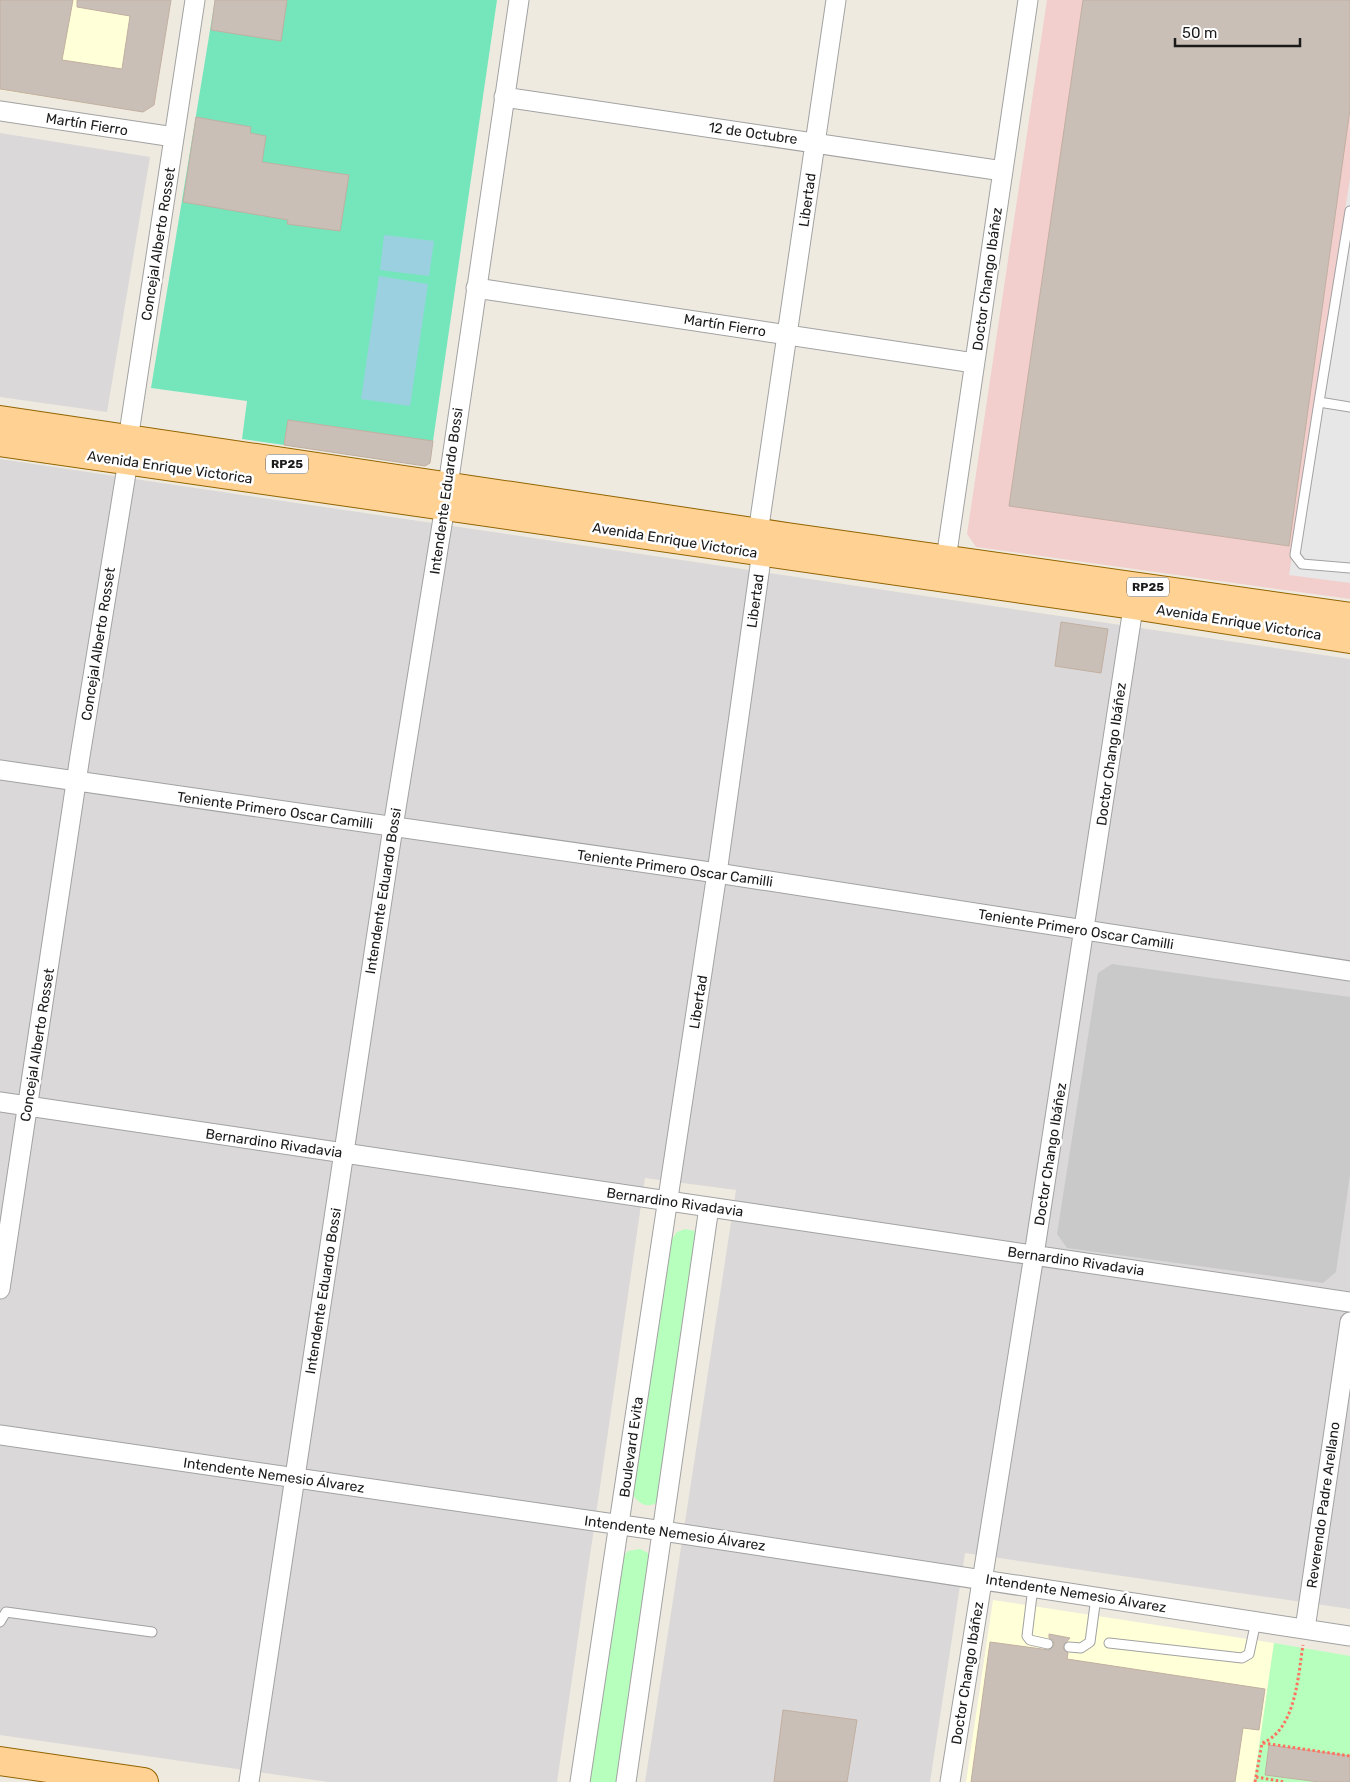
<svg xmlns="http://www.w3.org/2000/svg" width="1350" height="1782" viewBox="0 0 1350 1782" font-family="Rubik,sans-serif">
<rect width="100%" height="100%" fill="#eeeae0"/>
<path fill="#dad8d8" d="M0,133L150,157L107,412L0,397Z
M0,459L1350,659V1609L965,1553L930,1782H645L736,1190L645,1178L557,1782H328L0,1735Z"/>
<path fill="#f2cecc" d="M1047,0H1350V599L976,547L967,534Z"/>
<path fill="#ffffd8" d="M0,0H171L154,105L143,112L0,90Z
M993,1600L1274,1643L1254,1782H966Z"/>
<path fill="#c9c9c9" d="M1112,964L1350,997V1175L1336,1272L1323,1283L1067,1248L1057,1234L1098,973Z"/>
<path fill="#b6ffbd" d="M685,1229L695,1231L698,1238L660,1501C647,1509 639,1505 632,1493L671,1240L677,1232Z
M640,1549L648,1553L651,1560L617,1782H587L621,1559L628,1551Z
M1274,1643L1350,1656V1782H1254Z"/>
<path fill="#75e6bb" d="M215,0H497L433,441L288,420L284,445L242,439L247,401L151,388Z"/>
<path fill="#e7e7e7" d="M1350,178V583L1289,575Z"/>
<path fill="#9bd0e1" d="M384,235L434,241L429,276L380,270Z
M379,276L428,284L410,406L361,399Z"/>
<path fill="#cabfb6" stroke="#c1afa1" d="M0,0H73L62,60L122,69L130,16L77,7V0H171L154,105L143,112L0,89Z
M215,0H287L281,41L211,30Z
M1083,0H1350V109L1289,546L1009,506Z
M196,117L251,127L250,133L266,136L262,162L349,175L340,231L287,224L288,220L183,202Z
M288,420L433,441L430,463L425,466L284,445Z
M1061,622L1108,629L1101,673L1055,666Z
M1049,1634L1070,1638L1063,1646L1064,1650L1068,1653L1067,1659L1265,1689L1259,1730L1243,1728L1235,1782H971L990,1642L1049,1650L1054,1645L1053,1640L1049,1638Z
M783,1710L857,1720L847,1782H774Z
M1269,1745L1350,1756V1782H1319L1265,1775Z"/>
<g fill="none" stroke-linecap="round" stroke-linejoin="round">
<defs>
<path id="lane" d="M1350,211L1319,402L1350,407
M1319,402L1295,555L1302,564L1350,568
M1033,1587L1027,1636L1030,1640L1048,1644
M0,1622L6,1612L152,1632
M1109,1643L1242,1658L1249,1654L1256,1621
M1069,1647L1081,1648L1090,1642L1096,1597"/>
<path id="street" d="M504,97L1003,171
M0,111L174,137
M476,288L974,363
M946,559L1028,0
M0,770L717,873L1350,971
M0,1102L1350,1302
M0,1289L80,756L128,461V440L195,0
M0,1435L663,1531L1350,1636
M1305,1629L1350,1322
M249,1782L393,827L445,506L519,0
M580,1782L717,873L760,566L758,533L836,0
M626,1782L709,1207
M950,1782L1034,1255L1135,595"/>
<path id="primary" d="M0,420L787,537L1350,617
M0,442L1133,605L1350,639
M0,1761L144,1782"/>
</defs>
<use href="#lane" stroke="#a2a2a2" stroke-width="11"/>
<use href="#street" stroke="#a2a2a2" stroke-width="21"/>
<use href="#primary" stroke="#936400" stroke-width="30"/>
<path stroke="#ff7260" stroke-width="3" stroke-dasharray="2.5 2.5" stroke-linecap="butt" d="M1263,1743L1350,1756
M1256,1777L1285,1782
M1255,1782L1262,1743C1296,1730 1298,1675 1303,1645"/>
<use href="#lane" stroke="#fff" stroke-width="9"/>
<use href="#street" stroke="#fff" stroke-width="19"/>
<use href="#primary" stroke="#ffd294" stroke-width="28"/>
</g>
<g text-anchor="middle" stroke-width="5" stroke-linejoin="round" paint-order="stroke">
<g fill="#fff" stroke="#5f5f5f" stroke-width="1">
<rect x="266" y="454.5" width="42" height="19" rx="4"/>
<rect x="1127" y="577.5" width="42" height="19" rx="4"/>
</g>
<g font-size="12" font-weight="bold" fill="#1b1b1b">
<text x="287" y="468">RP25</text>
<text x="1148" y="591">RP25</text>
</g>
<g font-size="14" fill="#1b1b1b" stroke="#fff">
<text transform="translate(87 124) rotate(9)" y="5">Martín Fierro</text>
<text transform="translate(753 133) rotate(8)" y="5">12 de Octubre</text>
<text transform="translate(807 200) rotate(-82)" y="5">Libertad</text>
<text transform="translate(158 244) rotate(-81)" y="5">Concejal Alberto Rosset</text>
<text transform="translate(987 279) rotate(-82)" y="5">Doctor Chango Ibáñez</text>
<text transform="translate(725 325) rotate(9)" y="5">Martín Fierro</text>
<text transform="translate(170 467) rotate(8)" y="5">Avenida Enrique Victorica</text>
<text transform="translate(446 491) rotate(-82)" y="5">Intendente Eduardo Bossi</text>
<text transform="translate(675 540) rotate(9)" y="5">Avenida Enrique Victorica</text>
<text transform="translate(755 601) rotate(-82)" y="5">Libertad</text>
<text transform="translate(1239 622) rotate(9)" y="5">Avenida Enrique Victorica</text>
<text transform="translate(98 644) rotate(-81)" y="5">Concejal Alberto Rosset</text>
<text transform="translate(1111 754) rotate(-82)" y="5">Doctor Chango Ibáñez</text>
<text transform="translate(275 810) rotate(8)" y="5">Teniente Primero Oscar Camilli</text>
<text transform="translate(675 868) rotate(8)" y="5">Teniente Primero Oscar Camilli</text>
<text transform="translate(383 891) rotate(-81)" y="5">Intendente Eduardo Bossi</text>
<text transform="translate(1076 929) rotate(9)" y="5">Teniente Primero Oscar Camilli</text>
<text transform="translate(698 1002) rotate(-81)" y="5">Libertad</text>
<text transform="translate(37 1045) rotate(-81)" y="5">Concejal Alberto Rosset</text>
<text transform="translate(274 1143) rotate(8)" y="5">Bernardino Rivadavia</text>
<text transform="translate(1050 1154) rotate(-81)" y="5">Doctor Chango Ibáñez</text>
<text transform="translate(675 1202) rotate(8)" y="5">Bernardino Rivadavia</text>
<text transform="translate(1076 1261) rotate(8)" y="5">Bernardino Rivadavia</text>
<text transform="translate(323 1291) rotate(-81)" y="5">Intendente Eduardo Bossi</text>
<text transform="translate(631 1447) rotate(-82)" y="5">Boulevard Evita</text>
<text transform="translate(274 1475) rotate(8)" y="5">Intendente Nemesio Álvarez</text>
<text transform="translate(1323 1505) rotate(-82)" y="5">Reverendo Padre Arellano</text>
<text transform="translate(675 1533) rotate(8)" y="5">Intendente Nemesio Álvarez</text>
<text transform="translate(1076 1593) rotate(9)" y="5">Intendente Nemesio Álvarez</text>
<text transform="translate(967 1673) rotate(-81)" y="5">Doctor Chango Ibáñez</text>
</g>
</g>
<path d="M1175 38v8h125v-8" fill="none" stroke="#1b1b1b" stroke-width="2.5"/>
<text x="1182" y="38" font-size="15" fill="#1b1b1b" stroke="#ffffff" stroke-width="4" paint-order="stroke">50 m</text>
</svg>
